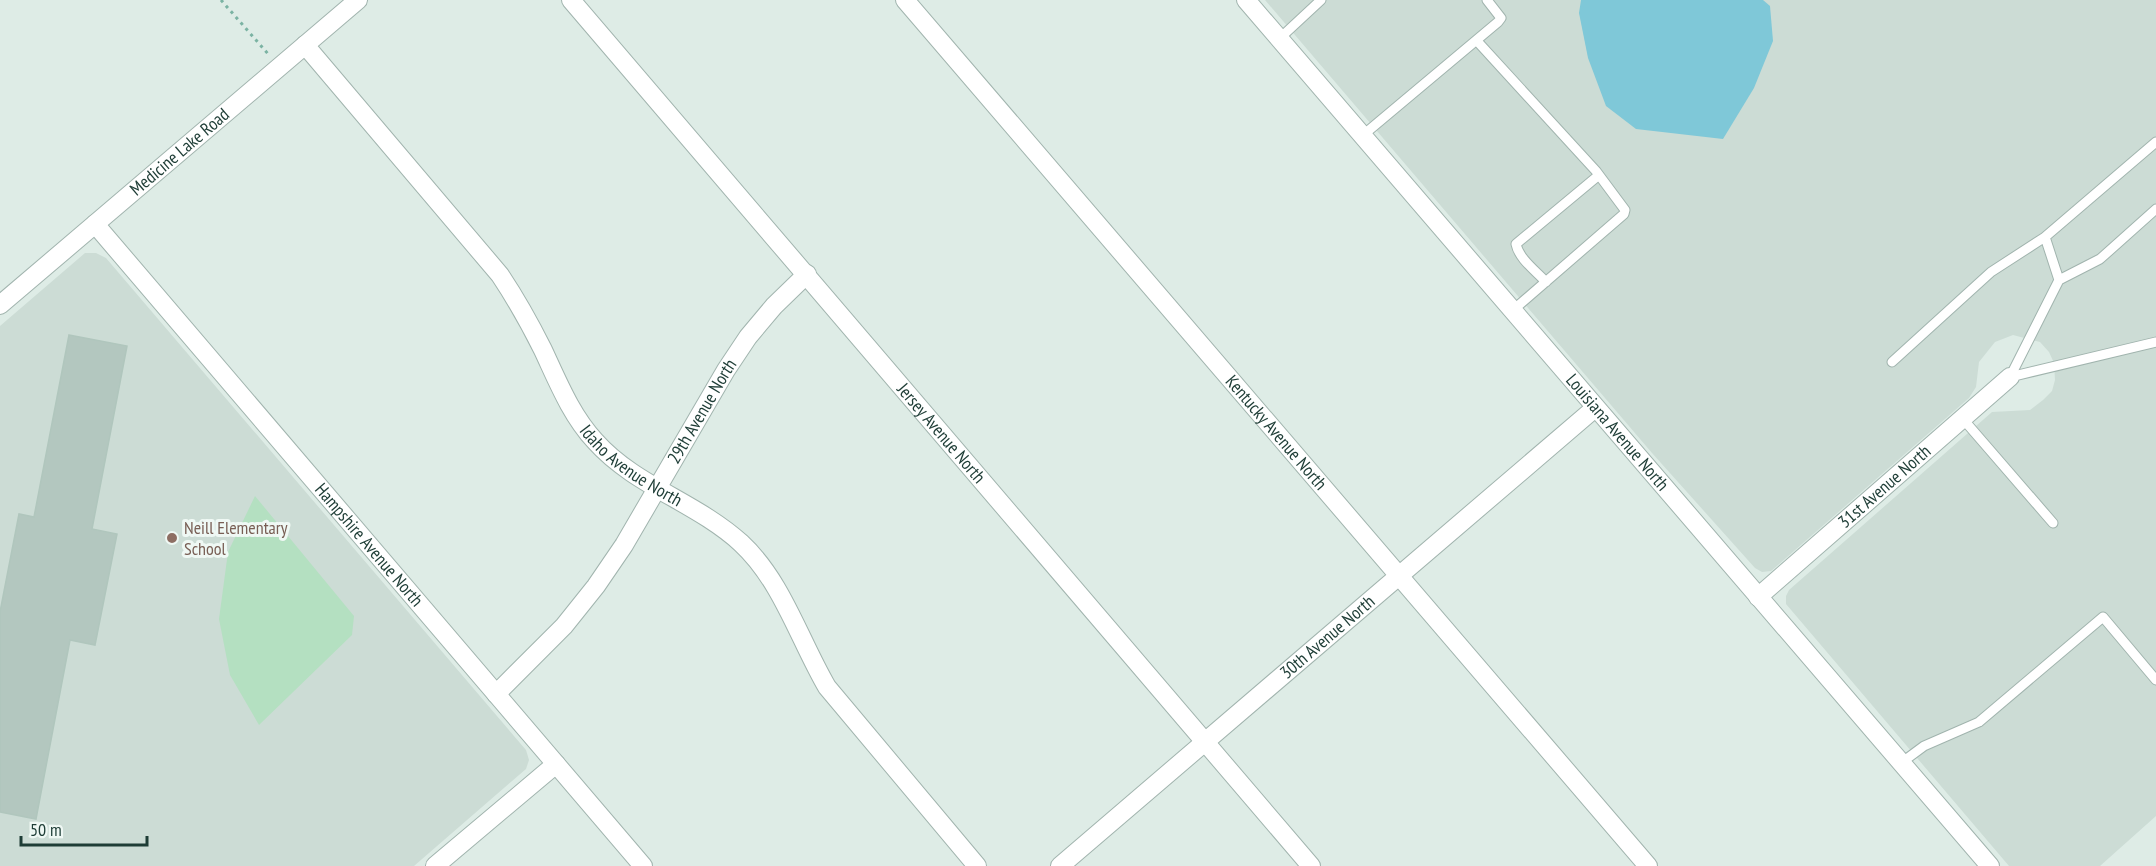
<svg xmlns="http://www.w3.org/2000/svg" width="2156" height="866" viewBox="0 0 2156 866" font-family="'PT Sans Narrow',sans-serif">
<rect width="100%" height="100%" fill="#deece6"/>
<path fill="#ccdcd5" d="M1265,0H2156V816L2100,866H2009L1786,604V596L1789,590L1992,412L2030,410L2043,400L2052,391L2055,380L2054,363L2049,352L2040,342L2013,335L1995,342L1979,362L1976,387L1969,398L1771,571L1762,572L1755,568L1652,453Z
M85,253H96L106,258L526,750L529,760L526,769L414,866H0V326Z"/>
<path fill="#b4e0c1" d="M255,496L354,616L352,635L259,725L230,675L219,619L228,552Z"/>
<path fill="#7fc8d8" d="M1581,0H1763L1770,6L1773,41L1754,88L1723,139L1636,129L1606,106L1588,58L1579,13Z"/>
<path fill="#b3c7bf" stroke="#b0c6bd" stroke-width="1.5" d="M69,335L127,346L92,529L117,534L95,645L70,640L36,819L0,812V612L19,514L34,517Z"/>
<g fill="none" stroke-linecap="round" stroke-linejoin="round">
<defs>
<path id="service" d="M1279,39L1321,0
M1477,41L1596,171L1625,210L1624,214L1512,311
M1362,136L1498,22L1501,18L1487,0
M2045,237L2059,280
M1546,282C1536,271 1519,259 1516,244L1599,175
M1892,362L1991,272L2045,237L2156,142
M2010,377L2059,280L2100,259L2156,209
M2010,377L2156,342
M1963,419L2053,523
M1901,763L1924,746L1979,722L2103,617L2156,680"/>
<g id="minor">
<path id="s1" d="M571,0L1311,866"/>
<path id="s2" d="M905,0L1648,866"/>
<path id="s3" d="M305,45L500,275C516,299 530,324 543,350C558,382 571,415 595,441C635,486 696,502 741,543C782,581 799,639 827,687L977,866"/>
<path id="s4" d="M95,224L643,866"/>
<path id="s5" d="M1758,597L2010,377"/>
<path id="s6" d="M496,694L564,626L596,586L624,545L726,370L748,337L774,306L807,274"/>
<path d="M435,866L556,764"/>
<path id="s7" d="M1060,866L1595,408"/>
</g>
<g id="tertiary">
<path id="s8" d="M1246,0L1990,866"/>
<path id="s9" d="M0,305L358,0"/>
</g>
</defs>
<use href="#service" stroke="#a1b4ae" stroke-width="11"/>
<use href="#minor" stroke="#a1b4ae" stroke-width="20"/>
<use href="#tertiary" stroke="#a1b4ae" stroke-width="20"/>
<path stroke="#7bb3a3" stroke-width="3" stroke-dasharray="3 4.5" stroke-linecap="butt" d="M221,0L269,55"/>
<use href="#service" stroke="#fff" stroke-width="9"/>
<use href="#minor" stroke="#fff" stroke-width="18"/>
<use href="#tertiary" stroke="#fff" stroke-width="18"/>
</g>
<circle fill="#8d6e63" stroke="#eff8f4" stroke-width="2" cx="172" cy="538" r="6"/>
<g text-anchor="middle" stroke-width="6" stroke-linejoin="round" paint-order="stroke">
<g font-size="18" fill="#1e3d36" stroke="#eff8f4">
<text dy="6" stroke="none"><textPath href="#s9" startOffset="236">Medicine Lake Road</textPath></text>
<text dy="6" stroke="none"><textPath href="#s6" startOffset="352">29th Avenue North</textPath></text>
<text dy="6" stroke="none"><textPath href="#s1" startOffset="570">Jersey Avenue North</textPath></text>
<text dy="6" stroke="none"><textPath href="#s2" startOffset="570">Kentucky Avenue North</textPath></text>
<text dy="6" stroke="none"><textPath href="#s8" startOffset="570">Louisiana Avenue North</textPath></text>
<text dy="6" stroke="none"><textPath href="#s3" startOffset="537">Idaho Avenue North</textPath></text>
<text dy="6" stroke="none"><textPath href="#s5" startOffset="168">31st Avenue North</textPath></text>
<text dy="6" stroke="none"><textPath href="#s4" startOffset="422">Hampshire Avenue North</textPath></text>
<text dy="6" stroke="none"><textPath href="#s7" startOffset="352">30th Avenue North</textPath></text>
</g>
<g font-size="18" fill="#785e54" stroke="#eff8f4" text-anchor="start">
<text x="184" y="534">Neill Elementary<tspan x="184" dy="21">School</tspan></text>
</g>
</g>
<path d="M21 836v9h126v-9" fill="none" stroke="#1e3d36" stroke-width="3"/>
<text x="30" y="836" font-size="18" fill="#1e3d36" stroke="#eff8f4" stroke-width="4.5" paint-order="stroke">50 m</text>
</svg>
